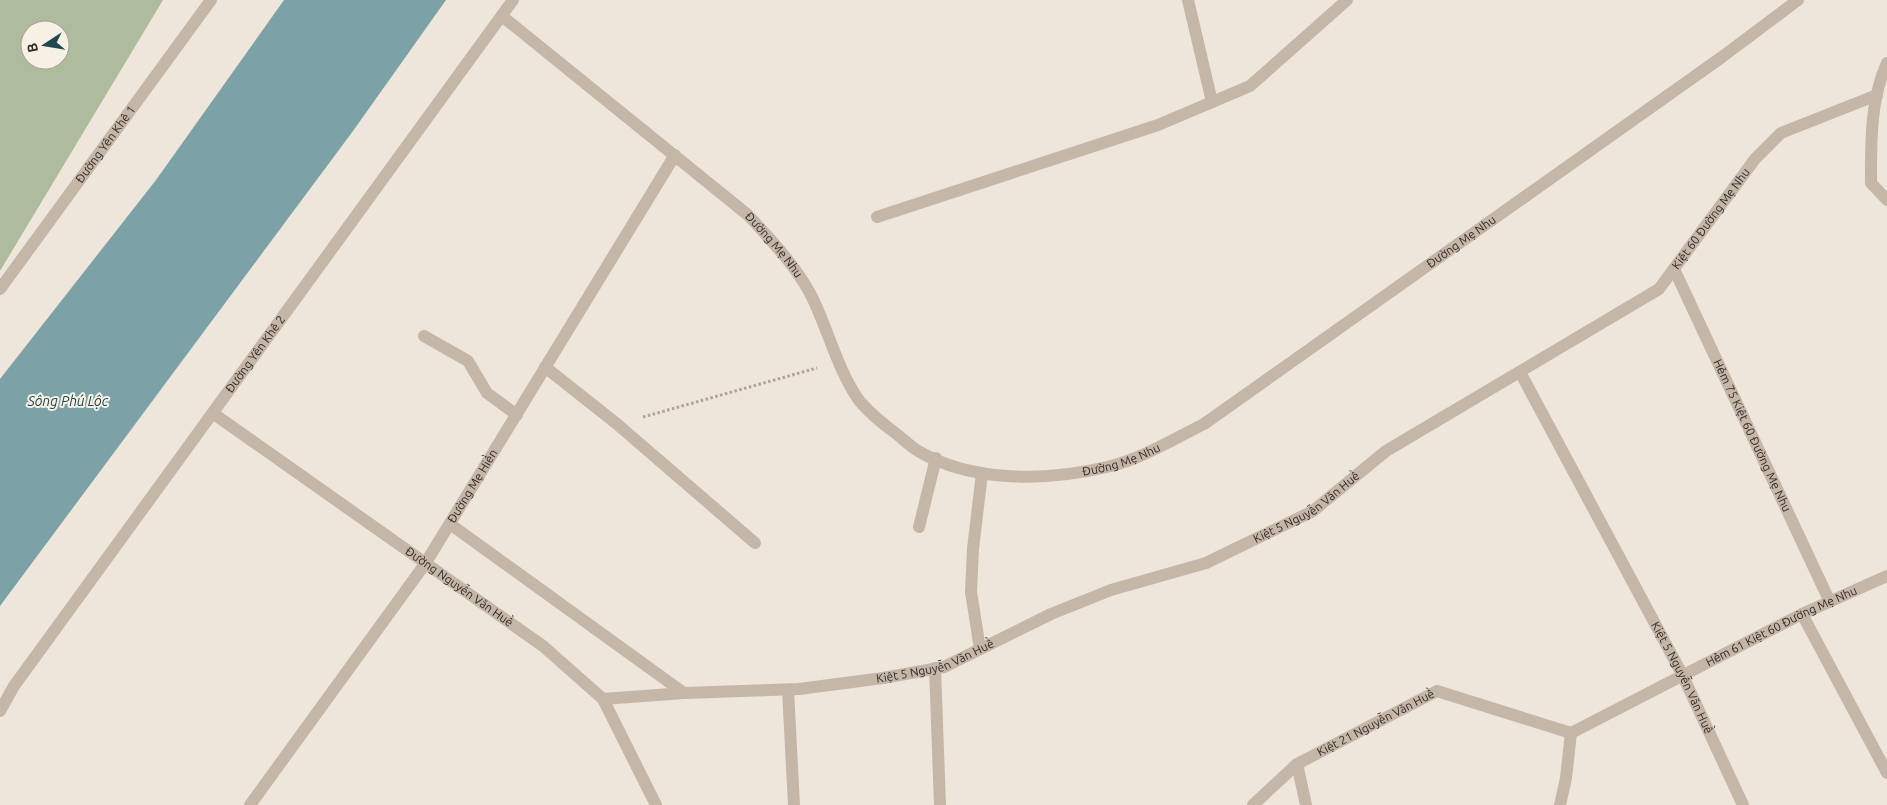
<svg xmlns="http://www.w3.org/2000/svg" width="1887" height="805" viewBox="0 0 1887 805" font-family="Ubuntu,sans-serif">
<rect width="100%" height="100%" fill="#eee6da"/>
<path fill="#aebb9c" fill-rule="evenodd" d="M0,0H163L0,271ZM30,30H60V60H30Z"/>
<path fill="#7ca2a8" d="M284,0H446L353,131L0,606V379L156,180Z"/>
<g fill="none" stroke-linecap="round" stroke-linejoin="round">
<path stroke="#b0a292" stroke-width="3" stroke-dasharray="2.5 2.5" stroke-linecap="butt" d="M643,417L817,368"/>
<g stroke="#c5b7a7" stroke-width="12">
<path d="M1188,0L1212,102"/>
<path id="s1" d="M502,16L748,215C771,240 795,265 811,295C828,329 837,368 858,399C868,412 882,423 894,432C902,438 910,446 918,451C973,483 1047,481 1107,467C1141,459 1172,440 1204,424L1722,57L1798,0"/>
<path d="M1887,63C1870,100 1871,144 1871,183L1887,200"/>
<path d="M877,217L1158,125L1250,86L1347,0"/>
<path id="s2" d="M1674,269L1830,602"/>
<path id="s3" d="M0,289L211,0"/>
<path d="M424,336L468,361L487,393L517,415"/>
<path d="M545,367L617,424L755,543"/>
<path id="s4" d="M1520,372L1682,674L1743,805"/>
<path id="s5" d="M214,414L543,646L603,699L656,805"/>
<path d="M450,524L684,693"/>
<path d="M919,527L936,458"/>
<path d="M1802,614L1887,773"/>
<path d="M980,649L971,592L973,549L982,473"/>
<path d="M935,668L940,805"/>
<path d="M788,690L794,805"/>
<path id="s6" d="M603,699L684,693L799,689L883,678L944,667L1051,614L1111,590L1206,563L1313,511L1386,451L1659,289L1755,159L1781,133L1877,95"/>
<path id="s7" d="M0,711L14,686L513,0"/>
<path id="s8" d="M1571,733L1802,614L1887,576"/>
<path d="M1297,764L1306,805"/>
<path id="s9" d="M250,805L425,564L675,155"/>
<path id="s10" d="M1253,805L1297,764L1437,691L1571,733"/>
<path d="M1560,805L1566,778L1571,733"/>
</g>
</g>
<g text-anchor="middle" stroke-width="4" stroke-linejoin="round" paint-order="stroke">
<g font-size="12" fill="#322b27" stroke="#f7f0e5">
<text dy="4" stroke="none"><textPath href="#s3" startOffset="179">Đường Yên Khê 1</textPath></text>
<text dy="4" stroke="none"><textPath href="#s6" startOffset="1244">Kiệt 60 Đường Mẹ Nhu</textPath></text>
<text dy="4" stroke="none"><textPath href="#s1" startOffset="1228">Đường Mẹ Nhu</textPath></text>
<text dy="4" stroke="none"><textPath href="#s1" startOffset="356">Đường Mẹ Nhu</textPath></text>
<text dy="4" stroke="none"><textPath href="#s7" startOffset="439">Đường Yên Khê 2</textPath></text>
<text dy="4" stroke="none"><textPath href="#s2" startOffset="184">Hẻm 75 Kiệt 60 Đường Mẹ Nhu</textPath></text>
<text dy="4" stroke="none"><textPath href="#s1" startOffset="822">Đường Mẹ Nhu</textPath></text>
<text dy="4" stroke="none"><textPath href="#s9" startOffset="389">Đường Mẹ Hiền</textPath></text>
<text dy="4" stroke="none"><textPath href="#s6" startOffset="741">Kiệt 5 Nguyễn Văn Huề</textPath></text>
<text dy="4" stroke="none"><textPath href="#s5" startOffset="300">Đường Nguyễn Văn Huề</textPath></text>
<text dy="4" stroke="none"><textPath href="#s8" startOffset="236">Hẻm 61 Kiệt 60 Đường Mẹ Nhu</textPath></text>
<text dy="4" stroke="none"><textPath href="#s6" startOffset="336">Kiệt 5 Nguyễn Văn Huề</textPath></text>
<text dy="4" stroke="none"><textPath href="#s4" startOffset="346">Kiệt 5 Nguyễn Văn Huề</textPath></text>
<text dy="4" stroke="none"><textPath href="#s10" startOffset="149">Kiệt 21 Nguyễn Văn Huề</textPath></text>
</g>
<g font-size="14" font-style="italic" fill="#21484f" stroke="#f7f0e5">
<text x="68" y="406">Sông Phú Lộc</text>
</g>
</g>
<g transform="translate(45 45) rotate(258)"><circle r="24" fill="#f7f0e5" stroke="#a8a199"/>
<path d="M0-4L9 19L0 12L-9 19Z" fill="#21484f"/>
<text y="-8" font-size="14" font-weight="bold" text-anchor="middle" fill="#322b27">B</text>
</g>
</svg>
